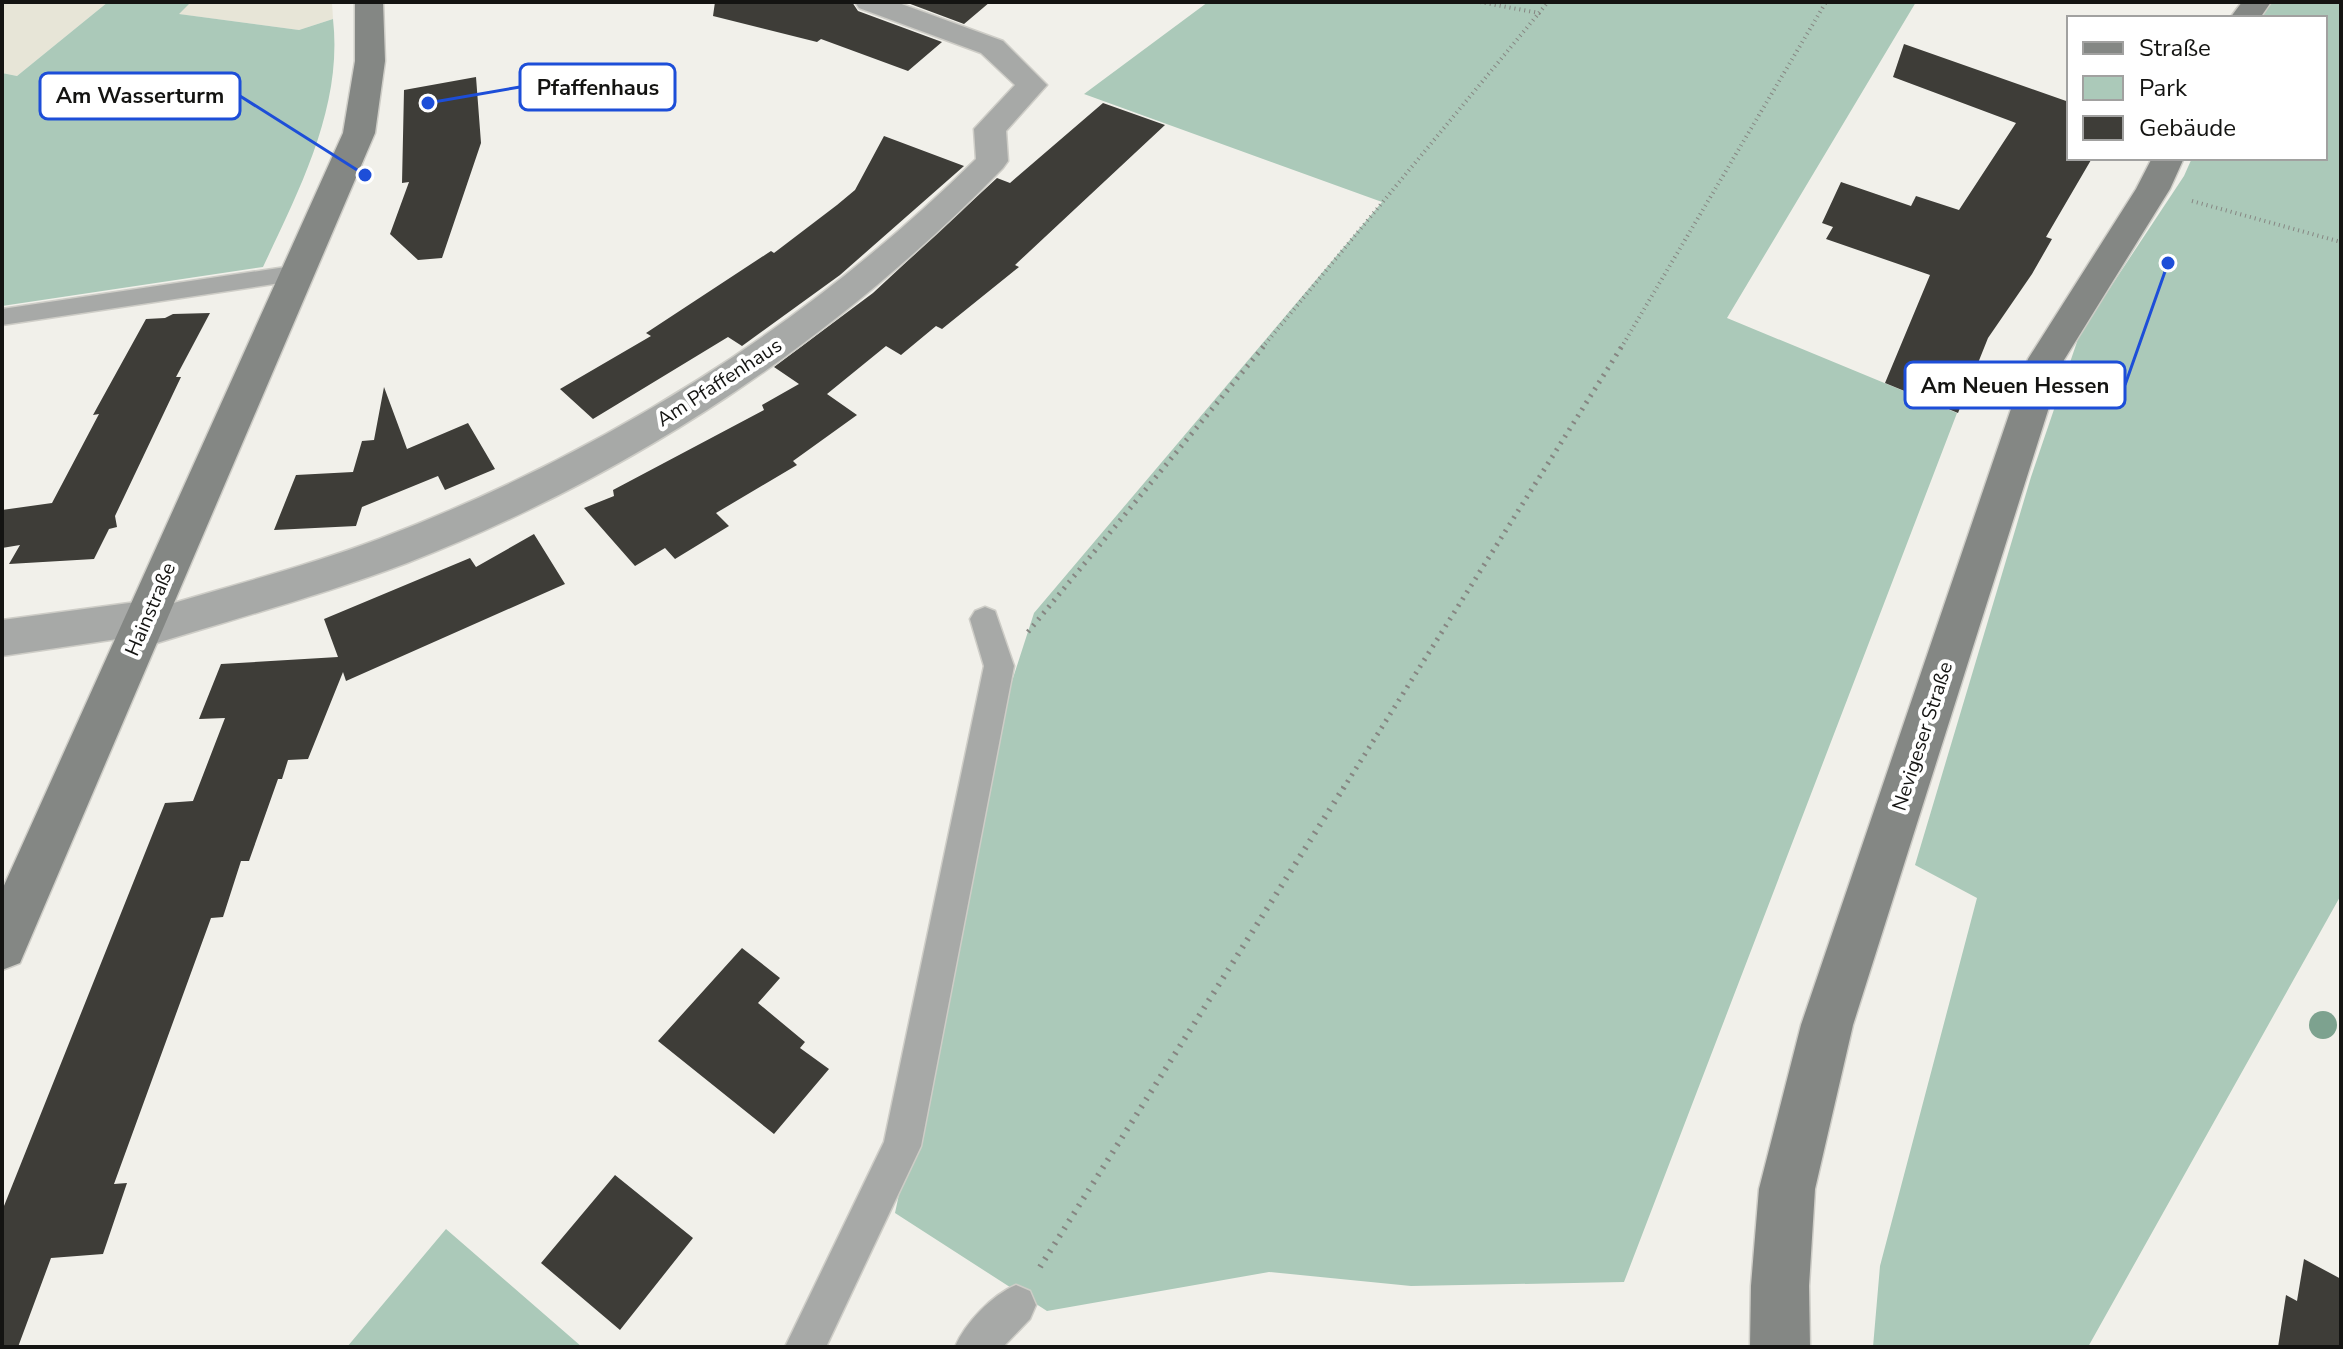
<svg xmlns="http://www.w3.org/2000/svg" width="2343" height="1349" viewBox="0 0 2343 1349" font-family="'Nunito Sans',sans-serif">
<rect width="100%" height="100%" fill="#f1f0ea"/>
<path fill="#e7e5d7" d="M2,2H108L17,76L2,73Z
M191,2H332L333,19L299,30L178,14Z"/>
<path fill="#abc9b9" d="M108,2H191L179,14L299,30L333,19C343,107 299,190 263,267L2,306V73L17,76Z
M1208,2H1916L1727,318L1957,413L1624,1282L1411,1286L1269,1272L1047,1311L895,1213L1004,706L1034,613L1382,202L1084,94Z
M2258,2H2341V895L2088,1347H1873L1880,1266L1977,898L1915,865L2031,477L2080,333L2184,176L2192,158H2325V18H2253Z
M446,1229L582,1347H347Z"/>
<path fill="#3e3d38" d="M715,2H852L858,11L942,42L908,71L821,39L817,42L713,16Z
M905,2H990L964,24Z
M1904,44L2069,102V158L2091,160L2046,237L2052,239L2032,274L1988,338L1958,413L1885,383L1930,275L1826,239L1833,227L1822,223L1841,182L1911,206L1916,196L1959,210L2016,123L1893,77Z
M476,77L481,143L442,258L418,260L390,234L409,182L402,183L404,90Z
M1103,103L1165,125L1015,265L1019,267L942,329L936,326L901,355L886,346L827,394L857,415L793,461L797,465L716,513L729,526L675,559L665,548L635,566L584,508L614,496L613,490L764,410L762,405L799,384L774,367L873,293L997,178L1010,183Z
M884,136L964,166L840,275L742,346L728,337L593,419L560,389L651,336L646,333L771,251L774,253L837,205L855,190Z
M210,313L176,377H181L115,516L117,527L109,529L94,559L9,564L20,545L2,548V510L52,503L99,414L93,415L146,319L165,318L173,314Z
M384,387L407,449L468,423L495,469L445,490L438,476L362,507L356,526L274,530L296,475L353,472L362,441L374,440Z
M534,534L565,584L346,681L343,672L308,759L288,760L282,779H278L249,861H241L223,917L211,918L114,1184L127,1183L103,1254L51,1258L18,1347H2V1211L165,803L193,801L225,718L199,719L221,664L338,657L324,619L470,558L476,567Z
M742,948L780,978L758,1003L805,1042L800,1048L829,1069L774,1134L658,1041Z
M615,1175L693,1238L620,1330L541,1263Z
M2304,1259L2341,1279V1347H2278L2286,1295L2297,1301Z"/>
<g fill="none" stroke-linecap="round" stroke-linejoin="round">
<defs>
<path id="lane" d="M299,265L307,267L311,273L307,279L2,325V309Z
M985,607L995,611L1014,666L921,1146L826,1347H785L884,1142L984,666L970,619L975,611Z
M1016,1285L1030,1291L1036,1305L1030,1319L1003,1347H955C965,1323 992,1295 1016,1285Z"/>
<path id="street" d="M855,2H896L1003,41L1047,85L1006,131L1008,161L1003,168C835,341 632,475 407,563C320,596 230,620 141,648L126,642L124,638L2,656V620L144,601L160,607C233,585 307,566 379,539C602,454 806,327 976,159L974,129L1015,85L981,53L859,8Z"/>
<path id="secondary" d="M355,2H383L385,61L375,133L20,963L2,970V890L343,133L355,61Z
M2242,2H2271L2260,18H2230Z
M2152,158H2184L2170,189L2064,360L1853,1025L1815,1189L1809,1286L1810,1347H1750L1751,1286L1759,1189L1801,1025L2028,359L2136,189Z"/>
</defs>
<use href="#lane" stroke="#cecdc7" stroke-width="3"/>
<use href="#street" stroke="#cecdc7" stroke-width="3"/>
<use href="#secondary" stroke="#cecdc7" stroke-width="3"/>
<path stroke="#868682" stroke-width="4" stroke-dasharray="1 4" stroke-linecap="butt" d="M1480,2L1539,13L1548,2
M2192,201L2341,242
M1262,348L1539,13
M1621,348L1826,2"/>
<path stroke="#868682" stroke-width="5" stroke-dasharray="2 6" stroke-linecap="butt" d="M1028,632L1264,346
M1343,789L1622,346"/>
<path stroke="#868682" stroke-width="6" stroke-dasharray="2 7" stroke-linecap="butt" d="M1040,1267L1344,787"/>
<use href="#lane" fill="#a7a9a7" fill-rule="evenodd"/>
<use href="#street" fill="#a7a9a7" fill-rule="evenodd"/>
<use href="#secondary" fill="#848784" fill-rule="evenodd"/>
</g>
<circle fill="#7da28f" cx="2323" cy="1025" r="14"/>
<g text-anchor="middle" stroke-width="8" stroke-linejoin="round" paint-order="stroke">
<g font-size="20" fill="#141412" stroke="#fff">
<text transform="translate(719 382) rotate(-33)" y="7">Am Pfaffenhaus</text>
<text transform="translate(150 609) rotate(-67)" y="7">Hainstraße</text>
<text transform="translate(1922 736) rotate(-72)" y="7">Nevigeser Straße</text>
</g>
</g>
<path fill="none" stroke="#1d4ed8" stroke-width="3" d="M428 103L520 87M365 175L240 96M2168 263L2125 385"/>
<g fill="#1d4ed8" stroke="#fff" stroke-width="3">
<circle cx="428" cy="103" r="8"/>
<circle cx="365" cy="175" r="8"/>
<circle cx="2168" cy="263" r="8"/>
</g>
<g fill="#fff" stroke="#1d4ed8" stroke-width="3">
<rect x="520" y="64" width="155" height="46" rx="8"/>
<rect x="40" y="73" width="200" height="46" rx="8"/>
<rect x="1905" y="362" width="220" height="46" rx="8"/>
</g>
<g font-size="22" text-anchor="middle" font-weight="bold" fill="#141412">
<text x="598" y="95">Pfaffenhaus</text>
<text x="140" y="103">Am Wasserturm</text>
<text x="2015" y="393">Am Neuen Hessen</text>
</g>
<rect width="2343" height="1349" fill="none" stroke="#141412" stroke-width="8"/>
<rect x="2067" y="16" width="260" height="144" fill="#ffffff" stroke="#a1a1a0" stroke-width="2"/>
<rect x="2083" y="42" width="40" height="12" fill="#848784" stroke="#a1a1a0" stroke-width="2"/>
<text x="2139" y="56" font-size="24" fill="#141412">Straße</text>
<rect x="2083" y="76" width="40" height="24" fill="#abc9b9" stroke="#a1a1a0" stroke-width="2"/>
<text x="2139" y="96" font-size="24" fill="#141412">Park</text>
<rect x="2083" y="116" width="40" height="24" fill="#3e3d38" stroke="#a1a1a0" stroke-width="2"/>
<text x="2139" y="136" font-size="24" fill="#141412">Gebäude</text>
</svg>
